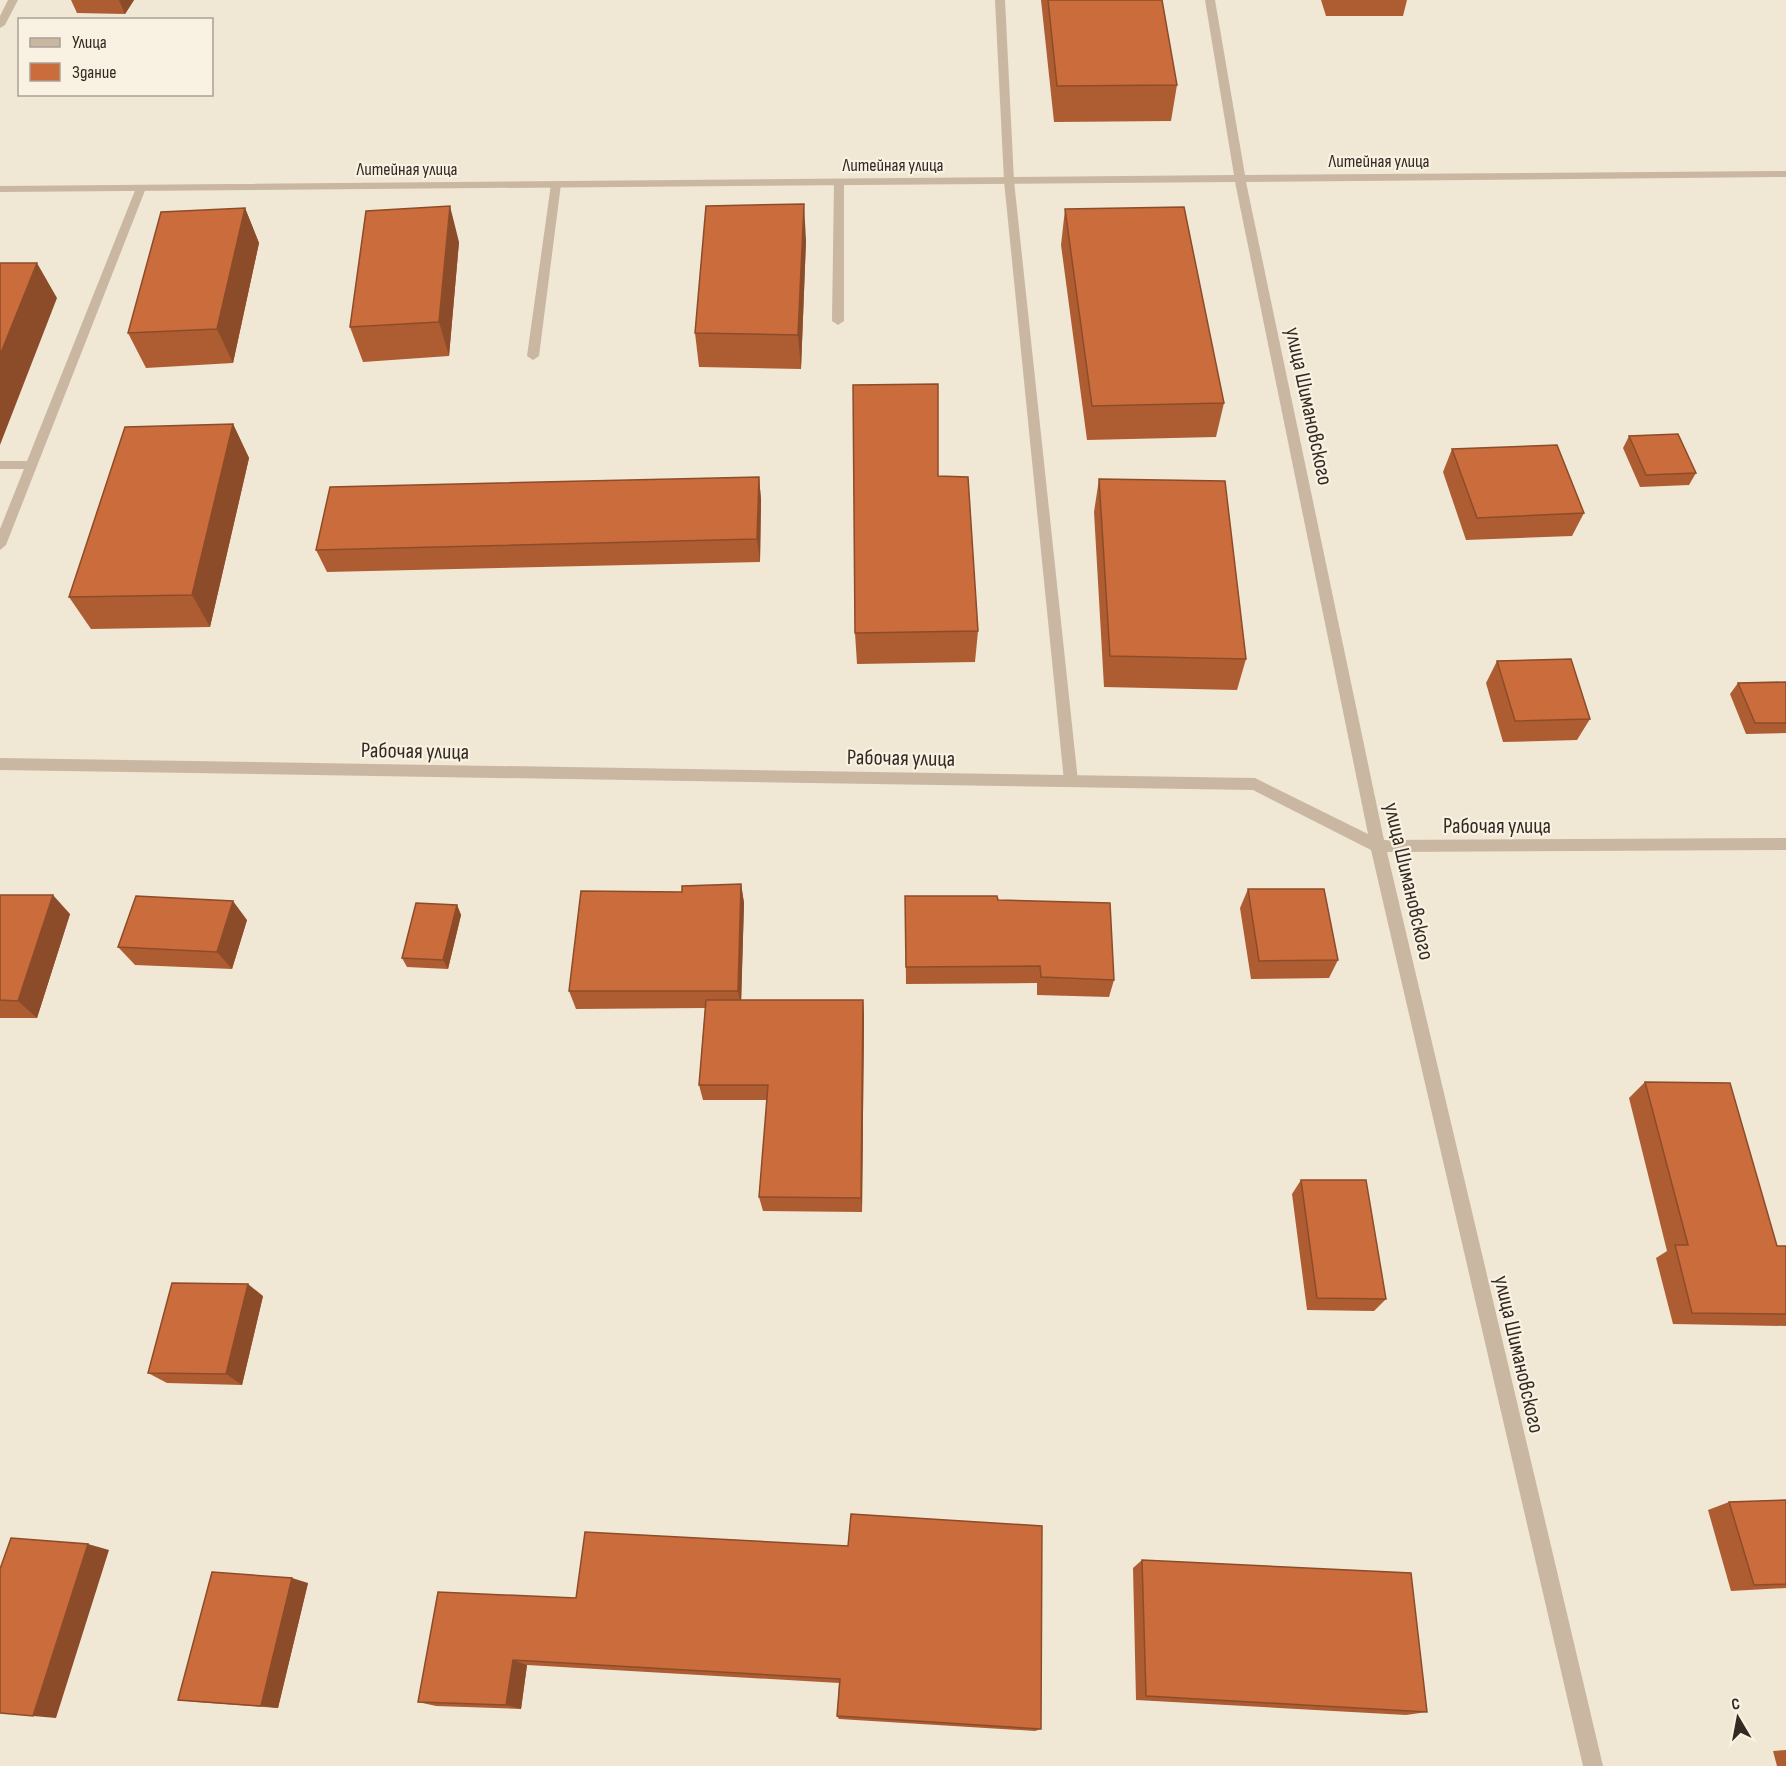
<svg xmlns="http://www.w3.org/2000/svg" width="1786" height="1766" viewBox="0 0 1786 1766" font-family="'Sofia Sans Condensed',sans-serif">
<rect width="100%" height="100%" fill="#f1e7d5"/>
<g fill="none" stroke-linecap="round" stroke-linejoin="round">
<path fill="#c9b7a1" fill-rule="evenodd" d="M995,0H1005L1014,181L1078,781L1076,785H1066L1064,781L1004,181Z
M839,179L844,182V321L838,325L832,321L834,182Z
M556,181L561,184L539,356L533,360L527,356L551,184Z
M141,185L146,188L6,545L0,550V529L24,469H0V461H27L136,188Z"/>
<path fill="#c9b7a1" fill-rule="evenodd" d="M1205,0H1215L1245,175L1786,171V177L1246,182L1384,840L1786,838V850L1387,852L1603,1766H1583L1371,850L1253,790L0,770V758L1255,778L1368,834L1235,182L0,192V186L1234,175Z"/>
<path fill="#c9b7a1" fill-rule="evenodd" d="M8,0H18L5,25L0,28V16Z"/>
</g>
<path fill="#ae5d33" d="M71,0H134L125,14L77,13Z
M1041,0H1162L1177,85L1171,121L1054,122Z
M1321,0H1407L1403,16H1326Z
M245,208L259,243L233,363L146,368L128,333Z
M1065,209L1224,403L1216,437L1087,440L1061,245Z
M806,240L801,369L699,367L695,333Z
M459,242L449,356L363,362L350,327Z
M233,424L249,458L210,627L91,629L69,597Z
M1629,436L1696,473L1689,485L1640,487L1623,448Z
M1452,449L1584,513L1572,536L1466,540L1443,472Z
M938,476L978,631L975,662L857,664L855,633Z
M759,477L761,500L760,562L327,572L316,550Z
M1099,479L1246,659L1237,690L1104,687L1094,512Z
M1497,661L1590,719L1577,740L1503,742L1486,683Z
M1786,682V733L1746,734L1730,694L1738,683Z
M741,884L744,903L741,1000H863L864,1017L862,1212L763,1211L759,1197L767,1100H703L699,1085L705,1008L576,1009L569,991L682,892Z
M1248,889L1338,960L1329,978L1251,979L1240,908Z
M0,895L70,914L37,1018H0Z
M905,896L998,900L1114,980L1109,997L1037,995V983L906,984Z
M457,905L461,915L448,969L407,967L402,958Z
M247,920L232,969L135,965L118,947Z
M1645,1082L1777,1246H1786V1326L1673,1324L1656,1258L1667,1251L1629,1098Z
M1301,1180L1386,1299L1374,1311L1307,1310L1292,1194Z
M263,1296L242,1385L167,1383L148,1373Z
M1786,1500V1588L1731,1591L1708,1510L1729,1502Z
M1142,1560L1427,1712L1406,1715L1136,1700L1133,1568Z
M308,1583L278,1708L197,1702L178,1700Z
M576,1598L1041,1729L1035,1731L839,1719L837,1716L839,1683L527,1665L521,1709L436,1706L418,1702Z
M1786,1750V1766H1777L1773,1751Z"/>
<path fill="#8d4c29" d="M119,0H134L125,14Z
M804,204L806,240L801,369L798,335Z
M450,206L459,242L449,356L439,322Z
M245,208L259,243L233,363L217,329Z
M37,263L57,298L0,445V355Z
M233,424L249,458L210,627L192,595Z
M759,477L761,500L760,562L757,539Z
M741,884L744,903L741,1008L738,991Z
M53,895L70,914L37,1018L18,1001Z
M233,901L247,920L232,969L217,952Z
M457,905L461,915L448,969L443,960Z
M863,1000L864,1017L862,1212L861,1198Z
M248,1284L263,1296L242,1385L226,1374Z
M88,1544L109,1550L56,1718L33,1716Z
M292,1578L308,1583L278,1708L261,1706Z
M513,1660L527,1665L521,1709L506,1705Z"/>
<path fill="#ca6c3b" stroke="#8d4c29" stroke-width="1.5" d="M1048,0H1162L1177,85L1057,86Z
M804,204L798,335L695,333L706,206Z
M450,206L439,322L350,327L366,211Z
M1184,207L1224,403L1092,406L1065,209Z
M245,208L217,329L128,333L161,212Z
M0,263H37L0,355Z
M938,384V476L968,477L978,631L855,633L853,385Z
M233,424L192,595L69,597L125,427Z
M1678,434L1696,473L1646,475L1629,436Z
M1557,445L1584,513L1477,518L1452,449Z
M759,477L757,539L316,550L330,487Z
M1099,479L1225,481L1246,659L1110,656Z
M1571,659L1590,719L1515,721L1497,661Z
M1786,682V723H1755L1738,683Z
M741,884L738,991H569L581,891L682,892V886Z
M1248,889H1324L1338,960L1259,961Z
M0,895H53L18,1001L0,1000Z
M136,896L233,901L217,952L118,947Z
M905,896H997L998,900L1110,903L1114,980L1041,977L1040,966L906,967Z
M416,903L457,905L443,960L402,958Z
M706,1000H863L861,1198L759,1197L768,1085H699Z
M1645,1082L1730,1083L1777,1246H1786V1314L1692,1313L1675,1245H1688Z
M1301,1180H1366L1386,1299L1317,1298Z
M172,1283L248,1284L226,1374L148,1373Z
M1786,1500V1584L1754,1585L1729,1502Z
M851,1514L1042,1526L1041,1729L837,1716L840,1679L513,1660L506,1705L418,1702L438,1592L576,1598L585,1532L848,1546Z
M11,1538L88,1544L33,1716L0,1713V1569Z
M1142,1560L1411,1573L1427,1712L1146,1696Z
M212,1572L292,1578L261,1706L178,1700Z"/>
<g text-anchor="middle" stroke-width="4.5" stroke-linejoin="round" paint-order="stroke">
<g font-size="18" fill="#332a24" stroke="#f9f1e1">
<text x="1379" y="167">Литейная улица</text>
<text x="893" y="171">Литейная улица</text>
<text x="407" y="175">Литейная улица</text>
</g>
<g font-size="22" fill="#332a24" stroke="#f9f1e1">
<text transform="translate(1310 406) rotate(78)" y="8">улица Шимановского</text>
<text transform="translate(415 750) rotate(1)" y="8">Рабочая улица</text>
<text transform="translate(901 757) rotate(1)" y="8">Рабочая улица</text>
<text x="1497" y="833">Рабочая улица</text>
<text transform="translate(1410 881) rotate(77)" y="8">улица Шимановского</text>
<text transform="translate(1520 1354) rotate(77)" y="8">улица Шимановского</text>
</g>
</g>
<rect x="18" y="18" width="195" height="78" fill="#f9f1e1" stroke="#aaa195" stroke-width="1.5"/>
<rect x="30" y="38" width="30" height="9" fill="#c9b7a1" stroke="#aaa195" stroke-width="1.5"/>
<text x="72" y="48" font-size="18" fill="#332a24">Улица</text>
<rect x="30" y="63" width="30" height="18" fill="#ca6c3b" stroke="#aaa195" stroke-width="1.5"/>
<text x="72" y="78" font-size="18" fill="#332a24">Здание</text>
<g transform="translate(1738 1718) rotate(350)" stroke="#f9f1e1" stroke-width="4.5" paint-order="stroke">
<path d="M0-4.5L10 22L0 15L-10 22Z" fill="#332a24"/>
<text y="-9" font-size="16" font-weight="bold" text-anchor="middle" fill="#332a24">С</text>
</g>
</svg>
